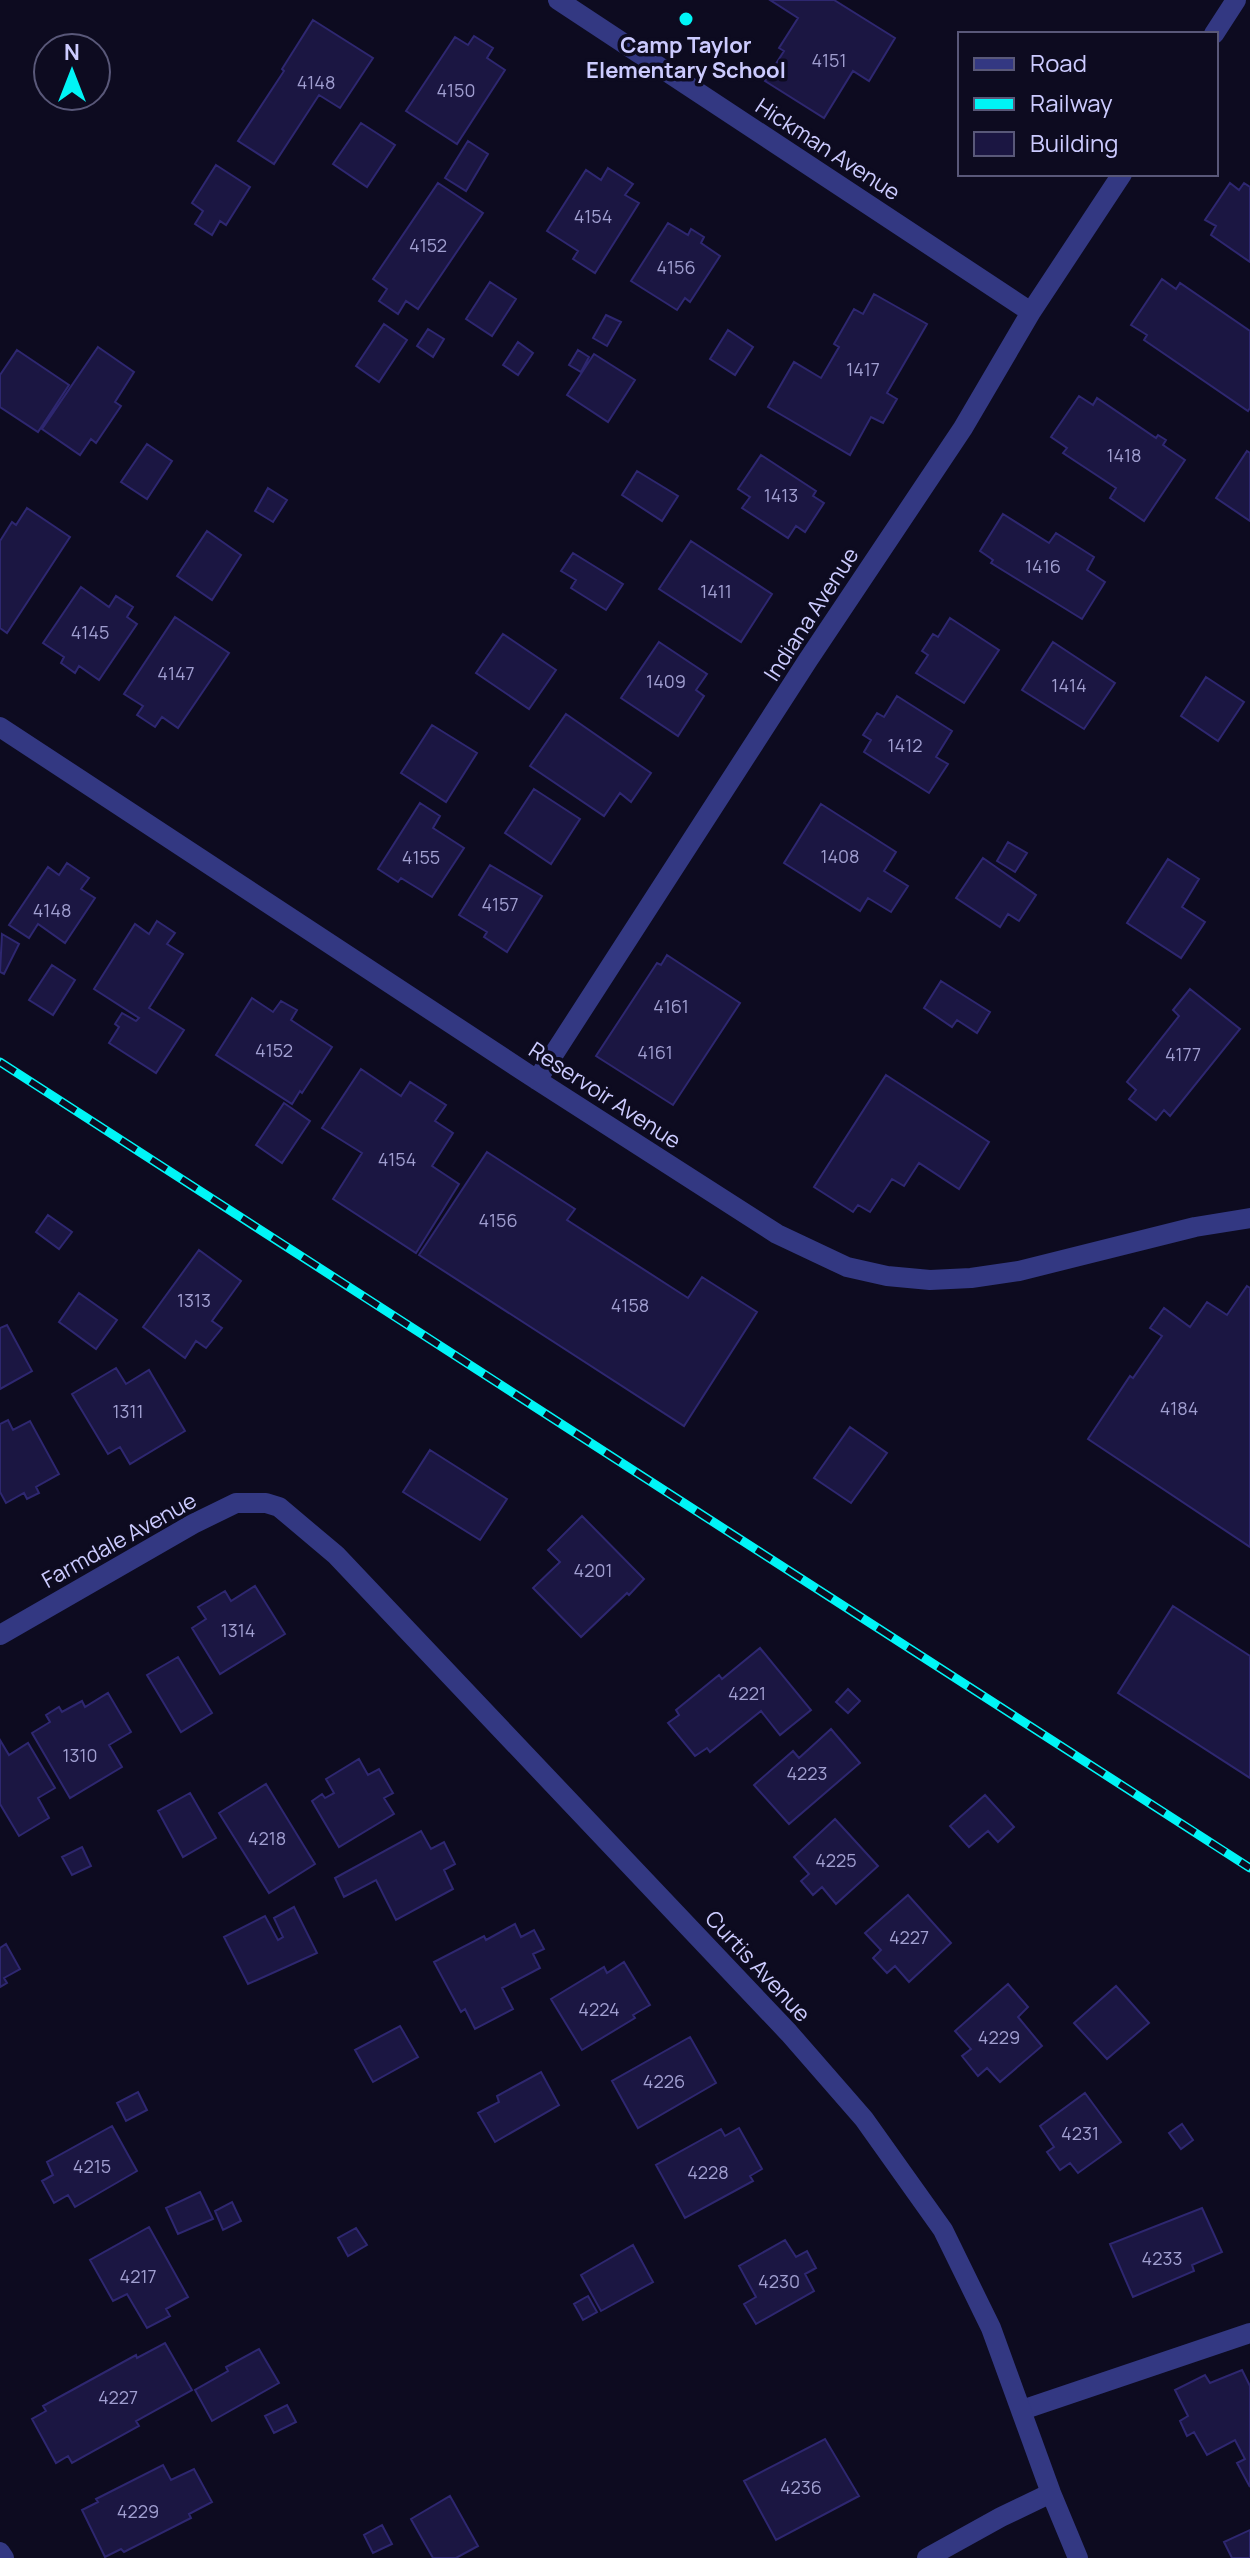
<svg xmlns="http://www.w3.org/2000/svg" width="1250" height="2558" viewBox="0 0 1250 2558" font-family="Manrope,sans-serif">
<rect width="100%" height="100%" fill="#0d0b20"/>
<path fill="#1b1642" stroke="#2e2770" stroke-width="2" d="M770,0H834L895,38L869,81L853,71L824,118L765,81L784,51L779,48L798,18Z
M313,20L373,58L340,108L319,95L274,164L238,141L284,71L282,69Z
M474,36L493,48L487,58L505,70L457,144L406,111L455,37L468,45Z
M361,123L395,145L367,187L333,164Z
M468,141L488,154L466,191L445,178Z
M216,165L250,187L226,225L220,221L212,235L195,224L203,211L192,203Z
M608,168L633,184L625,195L639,203L595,273L573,259L578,251L547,231L586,170L601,180Z
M438,183L483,213L418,309L406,301L398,314L379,301L387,289L373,279Z
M1230,183L1239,190L1244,183L1250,187V262L1211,235L1216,226L1205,220Z
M668,223L688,235L691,229L704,237L701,243L720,256L690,302L685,298L677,310L631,281Z
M1162,279L1176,289L1180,283L1250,331V408L1248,411L1144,340L1147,335L1131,325Z
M490,282L516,299L492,336L466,319Z
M874,294L927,324L887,393L897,399L883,423L871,417L850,455L768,407L794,362L821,378L839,347L834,344L854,309L863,314Z
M606,315L621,322L607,346L593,338Z
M384,324L407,340L379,382L356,366Z
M428,329L444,339L433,357L417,346Z
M728,330L753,347L735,375L710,359Z
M518,342L533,353L518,375L503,365Z
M98,347L134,372L115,402L121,406L96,443L91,439L80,455L42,429Z
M17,350L69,385L38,432L0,407V375Z
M578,350L589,357L581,372L569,365Z
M594,354L635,380L608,422L567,395Z
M1079,396L1093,405L1097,398L1156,438L1158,435L1166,440L1163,445L1185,460L1144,521L1110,498L1116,488L1063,453L1067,448L1051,437Z
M147,444L172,461L147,499L121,482Z
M1247,451L1250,453V521L1216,498Z
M761,455L816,491L813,496L824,503L805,532L796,526L788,538L742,508L750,497L738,489Z
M637,471L678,496L662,521L622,495Z
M268,488L287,500L273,522L255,511Z
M27,508L70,537L7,633L0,628V541L12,522L16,525Z
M1003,514L1049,543L1056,533L1094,557L1087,570L1105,582L1082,619L991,563L993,560L980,551Z
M207,531L241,555L212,600L177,576Z
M691,541L772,594L741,642L659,589Z
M573,553L623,584L606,610L571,588L576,580L561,571Z
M81,587L109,607L116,596L133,607L127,617L137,624L99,680L79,666L75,673L61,663L64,657L43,643Z
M175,617L229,653L178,728L162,717L155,727L137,715L143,706L124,694Z
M950,618L999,650L964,703L916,673L928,655L922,651L933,634L938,637Z
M503,634L556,670L529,709L476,673Z
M659,642L707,674L696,690L704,696L678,736L621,698Z
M1053,642L1115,683L1084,729L1022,690Z
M1206,677L1244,702L1218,741L1181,716Z
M897,696L952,731L936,757L948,764L929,793L864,752L871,740L863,735L877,713L884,717Z
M566,714L651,773L631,802L620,793L604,816L530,766Z
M432,725L477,753L446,802L401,773Z
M534,789L580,819L551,864L505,833Z
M420,803L440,816L433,828L464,848L432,897L401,878L398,882L378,869Z
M821,804L896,852L884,871L908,886L891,912L868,898L860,911L784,863Z
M1008,842L1027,853L1015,872L997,861Z
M983,858L1036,895L1019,921L1008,914L1000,927L956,898Z
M1168,859L1199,879L1182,907L1205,922L1181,958L1127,923Z
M67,863L89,878L81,889L95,898L65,943L38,924L29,938L9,925L48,867L59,875Z
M490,865L542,896L507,952L484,937L487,932L459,915Z
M157,921L175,933L167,944L183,954L149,1008L184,1030L156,1073L109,1043L119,1027L115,1024L122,1013L136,1021L139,1018L94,989L135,924L149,934Z
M2,934L19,944L4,974L0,972Z
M667,955L740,1003L673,1105L596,1056L657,963L661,965Z
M52,965L75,980L53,1015L29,1000Z
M941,981L990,1012L977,1033L957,1020L952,1027L924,1008Z
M1190,989L1240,1029L1170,1116L1164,1110L1156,1120L1129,1099L1136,1090L1127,1082L1179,1016L1173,1010Z
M252,998L273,1012L281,1001L297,1010L291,1020L332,1047L302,1093L300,1091L292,1104L216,1055Z
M361,1069L401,1096L410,1082L446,1105L435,1121L453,1133L432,1166L459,1184L416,1253L333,1199L362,1153L322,1128Z
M886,1075L989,1142L959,1189L919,1163L904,1186L892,1179L870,1212L858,1205L853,1212L814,1187Z
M284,1103L310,1121L282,1163L256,1145Z
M487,1152L575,1209L567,1220L688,1298L702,1277L757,1312L684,1426L419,1255Z
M48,1215L72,1232L59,1249L36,1232Z
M199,1250L241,1281L212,1321L222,1328L206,1348L196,1341L185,1358L143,1327Z
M1247,1286L1250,1288V1547L1088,1439L1130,1376L1133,1378L1162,1336L1150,1328L1164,1308L1190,1327L1207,1302L1227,1315Z
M79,1293L117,1320L96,1349L59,1322Z
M7,1325L32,1371L0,1389V1328Z
M116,1368L126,1384L149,1370L185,1431L130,1464L120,1447L108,1454L72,1394Z
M8,1420L13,1430L30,1421L59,1474L36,1487L39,1493L27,1499L24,1493L6,1503L0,1492V1424Z
M850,1427L887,1453L851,1503L814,1478Z
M430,1450L507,1499L480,1540L403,1492Z
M582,1516L644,1579L629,1595L627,1593L581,1637L533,1588L560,1562L548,1550Z
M255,1586L285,1634L220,1674L192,1628L206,1619L198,1607L225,1591L231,1601Z
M1173,1606L1250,1656V1778L1118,1693Z
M760,1648L811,1710L780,1735L761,1711L710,1752L707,1748L695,1756L668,1723L679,1715L676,1710L719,1675L722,1679Z
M178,1657L212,1713L181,1732L147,1675Z
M848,1689L860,1701L848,1713L836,1702Z
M108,1693L131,1732L109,1745L122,1767L70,1798L32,1733L50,1722L46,1715L59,1707L62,1712L82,1701L85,1707Z
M831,1729L860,1763L789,1824L754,1785L793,1751L799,1758Z
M0,1740L9,1755L28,1743L55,1788L38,1798L49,1818L19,1836L0,1804Z
M359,1759L368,1775L379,1769L393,1793L384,1798L394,1814L339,1847L312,1801L322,1794L325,1798L334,1793L326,1779Z
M266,1784L315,1864L269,1893L219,1813Z
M190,1793L216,1838L183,1857L158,1811Z
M985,1795L1014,1827L998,1842L988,1831L969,1847L950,1826Z
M835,1819L878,1866L836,1904L822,1887L813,1895L801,1881L809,1874L794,1857Z
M421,1831L431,1849L444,1842L455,1864L444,1870L453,1889L396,1920L376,1880L344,1897L335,1878Z
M82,1847L91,1866L72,1875L62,1857Z
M908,1895L951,1943L909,1982L895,1966L887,1973L873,1958L881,1950L865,1933Z
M294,1907L317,1953L248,1984L224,1937L265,1916L278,1940L283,1937L274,1918Z
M515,1924L521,1937L534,1930L544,1949L533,1954L540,1968L502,1988L513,2009L475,2029L465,2009L461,2012L434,1962L484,1936L486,1940Z
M6,1944L20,1969L4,1978L7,1983L0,1987V1948Z
M624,1962L650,2005L633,2015L635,2018L582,2050L551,1999L604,1967L607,1973Z
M1008,1984L1028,2007L1018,2017L1042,2046L1000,2082L987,2068L978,2076L962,2056L971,2049L955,2031Z
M1116,1986L1149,2023L1107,2059L1074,2023Z
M400,2026L418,2057L373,2082L355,2050Z
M690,2037L716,2083L638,2128L612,2081Z
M541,2072L559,2105L495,2142L478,2113L499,2102L497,2096Z
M138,2092L147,2110L126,2121L117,2103Z
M1085,2093L1121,2142L1078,2173L1070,2163L1060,2170L1047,2152L1054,2147L1040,2126Z
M1182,2124L1193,2140L1181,2149L1169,2133Z
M112,2126L137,2171L75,2207L68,2195L54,2203L42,2181L53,2175L47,2162Z
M739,2128L762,2169L750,2176L753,2181L685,2218L656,2165L721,2129L725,2136Z
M200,2192L213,2219L178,2234L166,2208Z
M232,2202L241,2221L223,2230L215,2211Z
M1202,2208L1222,2252L1192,2265L1194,2271L1133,2297L1110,2244Z
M149,2227L188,2297L166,2309L170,2316L147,2328L127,2294L113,2301L90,2260Z
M356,2228L367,2245L348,2256L338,2238Z
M785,2240L796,2257L807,2251L816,2268L805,2274L814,2291L756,2324L744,2304L756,2297L739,2266Z
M633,2245L653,2282L601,2311L581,2275Z
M588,2296L597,2312L583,2320L574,2304Z
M165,2343L192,2390L136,2421L139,2426L72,2463L68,2456L56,2463L32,2419L46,2411L43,2406L136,2355L137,2358Z
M259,2349L279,2383L212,2421L195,2390L228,2371L226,2367Z
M1242,2370L1250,2386V2487L1237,2463L1245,2459L1235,2440L1207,2455L1194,2432L1187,2436L1180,2421L1188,2416L1175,2390L1205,2375L1210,2383Z
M287,2405L296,2422L274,2433L265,2416Z
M825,2439L859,2496L776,2540L744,2481Z
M163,2465L171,2480L194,2469L212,2502L189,2514L191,2518L124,2552L121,2549L105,2557L82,2510L98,2502L96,2499Z
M450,2496L478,2546L456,2558H433L411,2519Z
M382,2525L392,2544L373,2553L364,2535Z
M1250,2530V2558H1232L1224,2542Z"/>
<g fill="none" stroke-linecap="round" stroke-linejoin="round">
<path stroke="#333882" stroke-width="20" d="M1022,2410L1250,2333"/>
<path stroke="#333882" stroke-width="20" d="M558,0L1031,312
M1214,34L1236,0
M0,727L537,1080L777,1234L847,1267L887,1276L930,1280L971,1278L1019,1271L1195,1227L1250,1218
M537,1080L808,660L963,428L1031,312L1122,174
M0,1635L193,1524L236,1503H266L279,1507L336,1555L789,2033L864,2119L943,2230L991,2328L1051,2493L1078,2558
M0,2552L4,2558
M927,2558L1001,2517L1051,2493"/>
<defs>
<path id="rail" d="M0,1062L1250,1868"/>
</defs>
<use href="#rail" stroke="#00f5f6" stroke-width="9"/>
<use href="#rail" stroke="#0d0b20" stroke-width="6" stroke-dasharray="18" stroke-linecap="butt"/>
</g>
<circle fill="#00f5f6" stroke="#0d0b20" stroke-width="3" cx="686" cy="19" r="8"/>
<g text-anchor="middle" stroke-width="7" stroke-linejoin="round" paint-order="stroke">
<g font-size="18" fill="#a09ed0">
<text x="829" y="67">4151</text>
<text x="316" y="89">4148</text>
<text x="456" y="97">4150</text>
<text x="593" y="223">4154</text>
<text x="428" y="252">4152</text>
<text x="676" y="274">4156</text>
<text x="863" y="376">1417</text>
<text x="1124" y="462">1418</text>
<text x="781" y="502">1413</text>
<text x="1043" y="573">1416</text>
<text x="716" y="598">1411</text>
<text x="90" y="639">4145</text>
<text x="176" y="680">4147</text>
<text x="666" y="688">1409</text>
<text x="1069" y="692">1414</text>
<text x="905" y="752">1412</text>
<text x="840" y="863">1408</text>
<text x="421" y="864">4155</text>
<text x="500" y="911">4157</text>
<text x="52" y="917">4148</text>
<text x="671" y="1013">4161</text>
<text x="274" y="1057">4152</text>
<text x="655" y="1059">4161</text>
<text x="1183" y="1061">4177</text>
<text x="397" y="1166">4154</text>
<text x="498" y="1227">4156</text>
<text x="194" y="1307">1313</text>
<text x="630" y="1312">4158</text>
<text x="1179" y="1415">4184</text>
<text x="128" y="1418">1311</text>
<text x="593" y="1577">4201</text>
<text x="238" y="1637">1314</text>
<text x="747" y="1700">4221</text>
<text x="80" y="1762">1310</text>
<text x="807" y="1780">4223</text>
<text x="267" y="1845">4218</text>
<text x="836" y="1867">4225</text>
<text x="909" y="1944">4227</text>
<text x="599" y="2016">4224</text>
<text x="999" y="2044">4229</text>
<text x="664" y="2088">4226</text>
<text x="1080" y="2140">4231</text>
<text x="92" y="2173">4215</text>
<text x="708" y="2179">4228</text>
<text x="1162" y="2265">4233</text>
<text x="138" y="2283">4217</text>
<text x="779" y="2288">4230</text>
<text x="118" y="2404">4227</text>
<text x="801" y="2494">4236</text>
<text x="138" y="2518">4229</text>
</g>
<g font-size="22" font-weight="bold" fill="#cccbff" stroke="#0d0b20">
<text x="686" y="53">Camp Taylor<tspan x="686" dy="25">Elementary School</tspan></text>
</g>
<g font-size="22" fill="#cccbff" stroke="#0d0b20">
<text transform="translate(828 149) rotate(33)" y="8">Hickman Avenue</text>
<text transform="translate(811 614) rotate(-57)" y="8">Indiana Avenue</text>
<text transform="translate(605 1095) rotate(33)" y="8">Reservoir Avenue</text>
<text transform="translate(119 1540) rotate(-29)" y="8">Farmdale Avenue</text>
<text transform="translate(758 1966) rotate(47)" y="8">Curtis Avenue</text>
</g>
</g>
<rect x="958" y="32" width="260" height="144" fill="#0d0b20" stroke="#595879" stroke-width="2"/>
<rect x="974" y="58" width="40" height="12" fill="#333882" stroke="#595879" stroke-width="2"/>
<text x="1030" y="72" font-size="24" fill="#cccbff">Road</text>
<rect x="974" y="98" width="40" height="12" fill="#00f5f6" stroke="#595879" stroke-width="2"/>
<text x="1030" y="112" font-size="24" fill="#cccbff">Railway</text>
<rect x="974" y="132" width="40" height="24" fill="#1b1642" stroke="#595879" stroke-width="2"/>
<text x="1030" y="152" font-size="24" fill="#cccbff">Building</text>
<g transform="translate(72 72)"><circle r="38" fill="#0d0b20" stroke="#595879" stroke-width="2"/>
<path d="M0-6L14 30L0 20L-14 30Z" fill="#00f5f6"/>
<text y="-12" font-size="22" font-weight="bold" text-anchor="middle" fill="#cccbff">N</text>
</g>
</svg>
